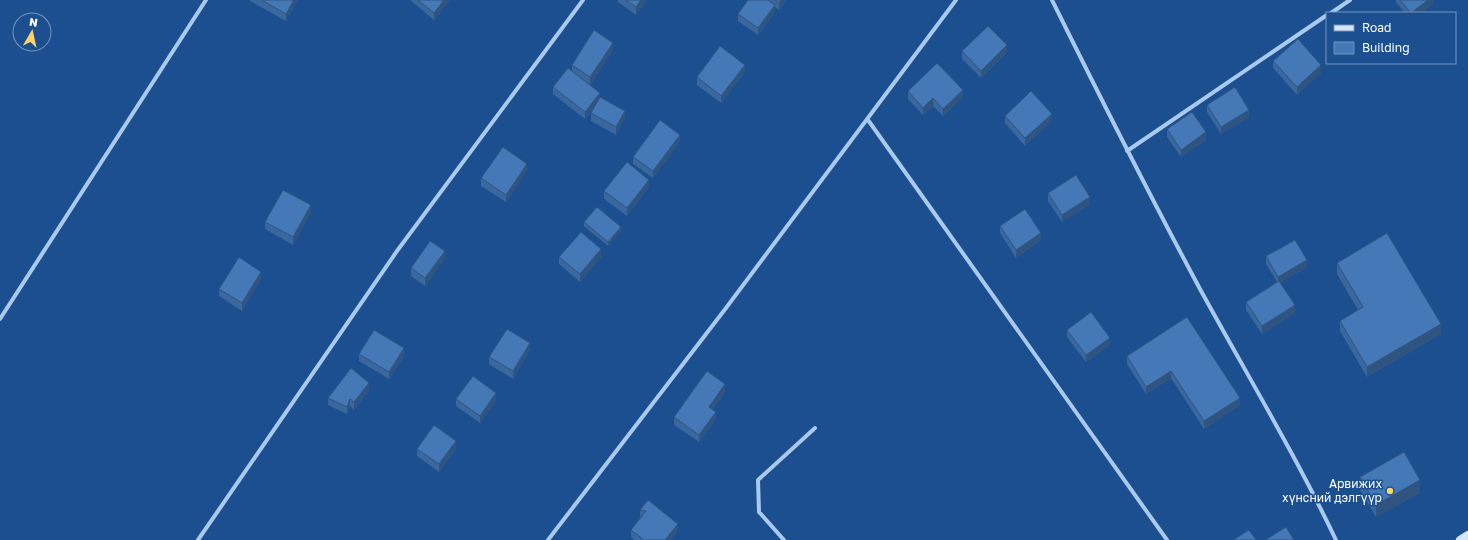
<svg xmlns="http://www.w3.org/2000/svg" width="1468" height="540" viewBox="0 0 1468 540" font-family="'Golos Text',sans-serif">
<rect width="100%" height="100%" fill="#1b4f8f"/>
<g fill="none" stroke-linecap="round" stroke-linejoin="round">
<path stroke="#a9c9ee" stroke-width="4" d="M1052,0C1100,97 1149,194 1200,289C1246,373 1295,454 1336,540
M1331,13L1350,0
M868,120L1167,540
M1127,151L1327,15
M0,319L206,0
M198,540L397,251L583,0
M548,540L726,308L956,0
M784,540L759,512L758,480L815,428"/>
<path stroke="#d6e6fa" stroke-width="8" d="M1460,540L1468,535"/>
</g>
<path fill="#3a679d" d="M250,0H298L286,21L250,1Z
M410,0H450L434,20Z
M618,0H647L636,15L618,2Z
M748,0H786L779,10L775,7V12L758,35L738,21V14Z
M1396,0H1434V3L1421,13H1405L1396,2Z
M613,50L590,85L600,98L625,118L616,135L591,121V113L596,106L585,119L553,94V87L572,70V65Z
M962,51L1007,52L981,78L962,59Z
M1273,61L1321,73L1297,95L1273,68Z
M745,72L721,103L697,85V77Z
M908,91L963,97L943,116L933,106L923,115L908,99Z
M1207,105L1249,117L1221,134L1207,112Z
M1005,116L1052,121L1025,146L1005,123Z
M1167,129L1206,140L1181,157L1167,137Z
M680,142L653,178L633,164V157Z
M527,171L506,202L481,186V178Z
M649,187L627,216L604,199V191Z
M1048,193L1090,204L1062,222L1048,201Z
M311,212L293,245L265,229V222Z
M584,222L621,231L608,246L584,226Z
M1000,226L1041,240L1016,258L1000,233Z
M1266,256L1307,267L1280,283L1295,313L1262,334L1246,310V302L1277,282L1266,264Z
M559,257H601L580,282L559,264Z
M445,258L425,286L411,276V268Z
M1337,263L1441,334L1367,377L1340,331V321L1358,310L1337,274Z
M261,279L242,311L219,296V289Z
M1187,317L1240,405L1204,429L1171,378L1146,394L1127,364V356Z
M1067,330L1110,345L1086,362L1067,337Z
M530,350L513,379L489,364V357Z
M359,354L404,356L389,379L359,361Z
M369,390L354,410L350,406L347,414L328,405V398Z
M725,392L713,409L716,419L699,442L674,425V417Z
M456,399L496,401L480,423L456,406Z
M417,449H456L439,472L417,456Z
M1360,477L1420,493L1376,517L1360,490Z
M648,500L678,531L671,540H634L631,537V530L641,517H640V510Z"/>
<path fill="#305480" d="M294,0H298L286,21V14Z
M444,0H450L434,20V13Z
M641,0H647L636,15V7Z
M781,0H786L779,10V3Z
M1428,0H1434V3L1421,13H1411Z
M775,5V12L758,35V28Z
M613,43V50L590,85V77Z
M1007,45V52L981,78V71Z
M745,65V72L721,103V96Z
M1321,65V73L1297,95V87Z
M963,90V97L943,116V109Z
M600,93V100L585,119V112Z
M933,98V106L923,115V108Z
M1249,110V117L1221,134V127Z
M625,111V118L616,135V127Z
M1052,114V121L1025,146V138Z
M1206,132V140L1181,157V150Z
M680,135V142L653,178V171Z
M527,164V171L506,202V195Z
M649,180V187L627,216V208Z
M1090,197V204L1062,222V215Z
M311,205V212L293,245V237Z
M621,227V231L608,246V242Z
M1041,233V240L1016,258V250Z
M601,249V257L580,282V274Z
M445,251V258L425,286V278Z
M1307,260V267L1278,284V277Z
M261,272V279L242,311V303Z
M1295,305V313L1262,334V326Z
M1441,324V334L1367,377V367Z
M1110,338V345L1086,362V355Z
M530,343V350L513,379V371Z
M404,348V356L389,379V372Z
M1171,371V378L1146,394V387Z
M369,383V390L354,410V402Z
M725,384V392L709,414V407Z
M496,393V401L480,423V416Z
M1240,398V405L1204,429V421Z
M350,399V406L347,414V407Z
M716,412V419L699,442V435Z
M456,441V449L439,472V464Z
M1420,480V493L1376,517V505Z
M678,524V531L671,540H665Z"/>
<path fill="#4478b7" stroke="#305480" d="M262,0H294L286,14Z
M418,0H444L434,13Z
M626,0H641L636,7Z
M748,0H768L775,5L758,28L738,14Z
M775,0H781L779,3Z
M1400,0H1428L1411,13Z
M988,26L1007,45L981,71L962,51Z
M594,30L613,43L590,77L572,65Z
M1298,39L1321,65L1297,87L1273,61Z
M720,46L745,65L721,96L697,77Z
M937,63L963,90L943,109L933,98L923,108L908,91Z
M568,68L600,93L585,112L553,87Z
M1235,87L1249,110L1221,127L1207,105Z
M1031,91L1052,114L1025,138L1005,116Z
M600,97L625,111L616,127L591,113Z
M1192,112L1206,132L1181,150L1167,129Z
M660,120L680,135L653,171L633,157Z
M503,147L527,164L506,195L481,178Z
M627,162L649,180L627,208L604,191Z
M1076,175L1090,197L1062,215L1048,193Z
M283,190L311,205L293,237L265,222Z
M597,207L621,227L608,242L584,222Z
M1025,209L1041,233L1016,250L1000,226Z
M581,232L601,249L580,274L559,257Z
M1387,233L1441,324L1367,367L1340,321L1363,307L1337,263Z
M1295,240L1307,260L1278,277L1266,256Z
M430,241L445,251L425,278L411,268Z
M239,257L261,272L242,303L219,289Z
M1279,281L1295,305L1262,326L1246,302Z
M1091,312L1110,338L1086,355L1067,330Z
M1187,317L1240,398L1204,421L1171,371L1146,387L1127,356Z
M507,329L530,343L513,371L489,357Z
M374,330L404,348L389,372L359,354Z
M351,368L369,383L354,402L350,399L347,407L328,398Z
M707,371L725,384L709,407L716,412L699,435L674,417Z
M473,376L496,393L480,416L456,399Z
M434,425L456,441L439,464L417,449Z
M1404,452L1420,480L1376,505L1360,477Z
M648,500L678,524L665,540H644L631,530L646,511L640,510Z
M1286,527L1294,540H1265Z
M1249,530L1256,540H1233Z"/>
<circle fill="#ffd166" stroke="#1b4f8f" stroke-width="1.5" cx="1390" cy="491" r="4"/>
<g text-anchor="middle" stroke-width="3" stroke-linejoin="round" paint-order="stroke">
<g font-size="12" fill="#fff" stroke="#1b4f8f" text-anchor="end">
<text x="1382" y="488">Арвижих<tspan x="1382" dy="14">хүнсний дэлгүүр</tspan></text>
</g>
</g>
<rect x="1326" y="12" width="130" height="52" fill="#1b4f8f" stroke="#7695bc"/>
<rect x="1334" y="25" width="20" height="6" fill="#d6e6fa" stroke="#7695bc"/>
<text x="1362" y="32" font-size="12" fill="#ffffff">Road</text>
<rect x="1334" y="42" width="20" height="12" fill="#4478b7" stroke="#7695bc"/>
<text x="1362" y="52" font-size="12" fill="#ffffff">Building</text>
<g transform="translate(32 32) rotate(9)"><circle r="19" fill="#1b4f8f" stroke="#7695bc"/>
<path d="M0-3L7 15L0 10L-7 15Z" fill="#ffd166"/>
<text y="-6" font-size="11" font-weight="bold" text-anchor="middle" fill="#ffffff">N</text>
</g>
</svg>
